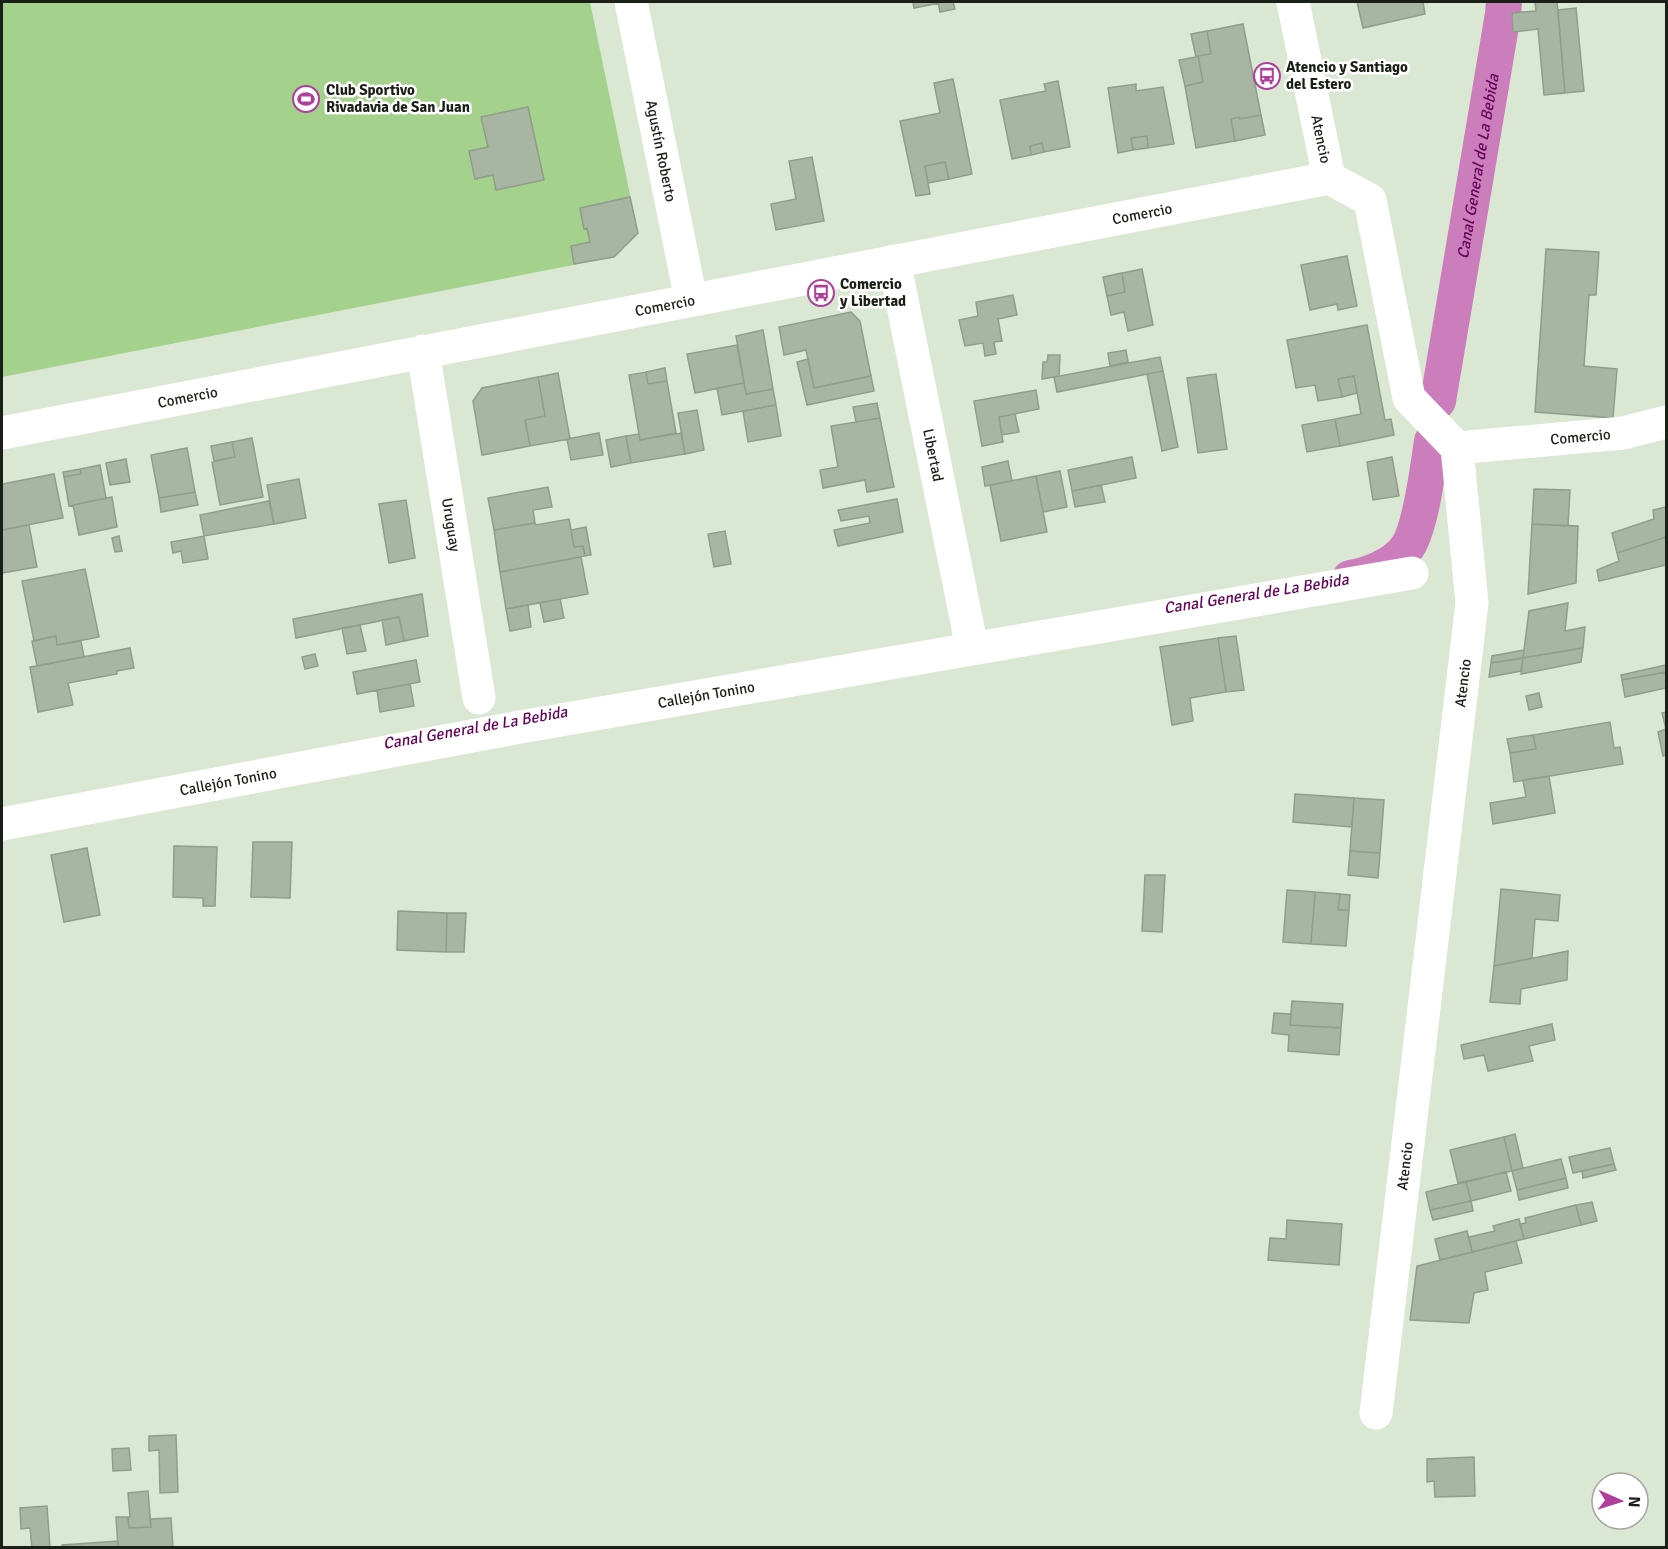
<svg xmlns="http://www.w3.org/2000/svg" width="1668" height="1549" viewBox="0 0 1668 1549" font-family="Signika,sans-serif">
<rect width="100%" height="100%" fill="#d9e7d3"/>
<path fill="#a4d28c" d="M2,2H590L638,233L614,257L2,377Z"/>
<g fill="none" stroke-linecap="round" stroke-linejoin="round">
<g stroke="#cb7ebb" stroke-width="36">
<path id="s1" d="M1438,401L1503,14L1504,2"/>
<path d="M1350,578C1369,575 1394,565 1406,549C1421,530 1428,467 1432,441"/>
</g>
</g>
<path fill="#a8b5a2" stroke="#909d8a" stroke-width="1.5" d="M913,2H938L939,3L914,8Z
M938,2H953L955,9L940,12Z
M1357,2H1423L1425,14L1363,28Z
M1535,2H1557L1565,93L1544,95L1538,29L1513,32L1512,13L1536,11Z
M1576,8L1584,91L1565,93L1558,10Z
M1243,24L1261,115L1240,119L1239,117L1231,119L1235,141L1196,148L1185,86L1203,82L1198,56L1211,54L1207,31Z
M1207,31L1211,54L1198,56L1203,82L1185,86L1179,60L1196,57L1191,34Z
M953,79L972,174L949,179L945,162L925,166L930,194L916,196L900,121L940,113L934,83Z
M1058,81L1070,147L1044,152L1042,143L1030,146L1031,155L1012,159L1000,100L1046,91L1044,84Z
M1136,84V91L1163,87L1174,144L1148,148L1147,136L1131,138L1133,150L1118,153L1108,88Z
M528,107L544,180L496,190L493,175L475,179L469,151L488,147L481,117Z
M1261,115L1265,135L1235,141L1231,119L1239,117L1240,119Z
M1147,136L1148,148L1133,150L1131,138Z
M1042,143L1044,152L1031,155L1030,146Z
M812,157L824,221L776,230L771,204L796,199L789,161Z
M945,162L949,179L928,183L925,166Z
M630,197L638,233L614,257L574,264L571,246L590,242L587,228L584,229L580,208Z
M1546,249L1599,252L1596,295H1589L1584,366L1617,369L1613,418L1535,412Z
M1347,256L1357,306L1338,310L1337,304L1310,310L1301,265Z
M1142,269L1153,325L1128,331L1124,312L1111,315L1107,296L1125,292L1122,273Z
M1122,273L1125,292L1107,296L1103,277Z
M1013,295L1017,315L998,319L1002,341L994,342L996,354L985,356L983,343L965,346L959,320L978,316L976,302Z
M851,312L860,321L871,376L814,388L806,350L784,355L779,327Z
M1367,325L1385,420L1391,419L1394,435L1340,446L1335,419L1361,414L1354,376L1338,379L1342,397L1318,401L1315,385L1296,388L1287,340Z
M763,330L773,389L746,394L736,336Z
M737,345L744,383L695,393L687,354Z
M1126,350L1128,362L1110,366L1108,353Z
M1048,355H1060L1059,376L1042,379L1043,362H1047Z
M1160,357L1163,371L1057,392L1054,377Z
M808,359L814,388L871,376L874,391L807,405L797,362Z
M665,368L667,381L648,384L646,372Z
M1163,371L1178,447L1162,451L1147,374Z
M646,372L648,384L667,381L676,433L640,440L629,375Z
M558,373L570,439L530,446L525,420L545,416L538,377Z
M1216,374L1227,449L1198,453L1187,378Z
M1354,376L1357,393L1342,397L1338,379Z
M538,377L545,416L525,420L530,446L482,455L473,401L482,388Z
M744,383L746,394L773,389L776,405L722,415L717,388Z
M1036,390L1039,409L999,417L1003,442L982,446L974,401Z
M877,403L880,418L856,422L853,407Z
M776,405L781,436L748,442L743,411Z
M697,410L704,450L685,454L678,413Z
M1015,414L1019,432L1002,435L999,417Z
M880,418L894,487L867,492L865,480L823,488L820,470L838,467L831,426Z
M1335,419L1340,446L1307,452L1302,425Z
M599,433L603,455L571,460L567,439Z
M681,433L685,454L631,463L626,436L639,434L640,440Z
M626,436L631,463L611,467L606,440Z
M252,438L263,497L220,505L212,462L235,457L232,442Z
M232,442L235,457L214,461L211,446Z
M187,448L195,492L159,498L151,455Z
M1132,457L1136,478L1072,491L1068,470Z
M1392,457L1399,496L1373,500L1367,462Z
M126,459L130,482L110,485L106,463Z
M1008,461L1012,481L985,486L982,467Z
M100,465L106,498L69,506L64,477L81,474L80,469Z
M80,469L81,474L64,477L63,472Z
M1060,471L1067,507L1043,512L1036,476Z
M54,474L63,518L2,530V484Z
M1036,476L1047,532L1001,541L990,485Z
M299,479L306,518L274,524L267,485Z
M1101,485L1105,502L1075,507L1072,491Z
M548,487L552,507L533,510L535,523L494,530L488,498Z
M1534,489L1570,490L1568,526L1532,524Z
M195,492L198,505L161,512L159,498Z
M112,497L117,527L79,535L73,505Z
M897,499L903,532L838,546L834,530L870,523L869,516L841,521L838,510Z
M406,500L415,558L389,563L379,504Z
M269,501L274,524L204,536L200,515Z
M1666,507V537L1617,553L1612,533L1654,519L1653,510Z
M569,519L574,547L583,546L585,556L500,572L494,530L535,523L536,525Z
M1532,524L1578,526L1576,583L1528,594Z
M29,525L37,567L2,573V530Z
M586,527L591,555L585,556L583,546L574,547L571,530Z
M725,531L731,564L714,567L708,534Z
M119,536L122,551L115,552L112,538Z
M204,536L208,559L183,563L181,551L173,553L171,542Z
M1666,537V565L1599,581L1597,570L1619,561L1617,553Z
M581,557L588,594L506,609L500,572Z
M85,569L99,637L57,645L56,636L34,641L22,581Z
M422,594L428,636L404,641L399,617L296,638L293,619Z
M560,599L564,618L544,622L540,603Z
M1568,603L1565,631L1585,627L1583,648L1523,658L1529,611Z
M528,605L531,627L510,631L506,609Z
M399,617L404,641L386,645L382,620Z
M360,625L366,651L347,654L342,628Z
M56,636L57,645L81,641L84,657L37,666L32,641Z
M1236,636L1244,690L1226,692L1218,638Z
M1218,638L1226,692L1190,698L1193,721L1172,725L1160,647Z
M130,648L134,668L117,671V674L68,683L73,705L38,712L30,667Z
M1583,648L1581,662L1521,674L1523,658Z
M1524,650L1523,658L1491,663L1492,656Z
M315,654L318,666L305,669L302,657Z
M1523,658L1521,671L1489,677L1491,663Z
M416,660L420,682L357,694L353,672Z
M1666,665V672L1622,680L1621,675Z
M1666,672V688L1625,697L1622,680Z
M410,684L414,706L380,712L377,690Z
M1539,693L1542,707L1529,710L1526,696Z
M1666,712V755L1663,756L1658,732L1666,729L1662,713Z
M1610,722L1614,748L1620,747L1623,764L1514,782L1510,753L1536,749L1533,735Z
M1533,735L1536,749L1510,753L1507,739Z
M1549,776L1555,813L1493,824L1490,803L1526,797L1523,780Z
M1295,794L1354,798L1352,827L1293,822Z
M1354,798L1384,800L1380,853L1350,851Z
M253,842H292L290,898L251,897Z
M174,846L217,847L215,906H203V898L173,897Z
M87,848L100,915L64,922L51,855Z
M1350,851L1380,853L1378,878L1348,875Z
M1145,875H1165L1162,932L1142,931Z
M1501,889L1560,895L1558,921L1535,919L1532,958L1494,966Z
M1287,890L1315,892L1311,944L1283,942Z
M1315,892L1340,894L1338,910H1349L1346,946L1311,944Z
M1340,894L1350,895L1349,910H1338Z
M398,911L447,913L446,952L397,950Z
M447,913H466L464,952H446Z
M1568,951L1567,980L1521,989L1520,1004L1490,1002L1494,966Z
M1292,1001L1343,1004L1341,1028L1290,1025Z
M1274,1013L1291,1014L1290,1025L1341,1028L1339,1055L1288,1051L1289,1035L1272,1033Z
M1552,1024L1555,1040L1529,1046L1533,1061L1488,1071L1484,1055L1464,1059L1461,1045Z
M1515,1134L1523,1168L1512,1171L1504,1137Z
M1504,1137L1512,1171L1458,1183L1450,1150Z
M1610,1148L1614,1164L1573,1173L1569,1157Z
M1561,1159L1566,1178L1517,1190L1512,1171Z
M1614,1164L1616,1170L1583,1178L1582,1171Z
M1506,1172L1511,1191L1471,1201L1466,1182Z
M1566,1178L1568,1188L1519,1200L1517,1190Z
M1466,1182L1471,1201L1430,1210L1426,1192Z
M1471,1201L1473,1211L1433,1220L1430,1210Z
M1592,1202L1597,1221L1581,1225L1576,1205Z
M1576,1205L1581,1225L1524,1239L1520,1224L1526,1223L1525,1218Z
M1519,1219L1524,1239L1472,1252L1469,1237L1495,1231L1493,1226Z
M1287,1220L1342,1224L1339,1265L1268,1260L1270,1238L1286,1239Z
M1467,1231L1472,1252L1440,1260L1435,1239Z
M1516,1241L1522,1263L1485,1272L1488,1290L1474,1293L1469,1323L1410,1320L1417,1266Z
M176,1435L178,1492L160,1493L159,1450L149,1451V1436Z
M129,1448L131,1470L113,1471L112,1449Z
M1474,1457L1475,1496L1435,1497L1434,1481L1427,1482V1459Z
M148,1491L151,1527L129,1528L128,1517H130L128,1493Z
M47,1506L50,1548H32L30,1528L21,1529L20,1508Z
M116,1517H128L129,1528L151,1527L150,1519L171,1518L173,1548H118Z
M118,1541V1548H62V1545Z"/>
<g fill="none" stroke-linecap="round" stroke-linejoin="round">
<g stroke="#fff" stroke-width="33">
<path id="s2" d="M631,2L691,300"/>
<path id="s3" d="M1293,2L1329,178"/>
<path d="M1329,178L1370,200L1409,398L1457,448L1472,603L1376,1413"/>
<path id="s4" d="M894,261L972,648"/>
<path id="s5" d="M423,351L479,698"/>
<path id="s6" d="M2,433L1329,178"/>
<path id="s7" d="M1457,448L1623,433L1666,422"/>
<path id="s8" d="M2,824L520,727L1412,573"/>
</g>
</g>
<defs>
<symbol id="bus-ring" viewBox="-11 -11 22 22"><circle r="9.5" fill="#fff" stroke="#ae3f9c" stroke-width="1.5"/><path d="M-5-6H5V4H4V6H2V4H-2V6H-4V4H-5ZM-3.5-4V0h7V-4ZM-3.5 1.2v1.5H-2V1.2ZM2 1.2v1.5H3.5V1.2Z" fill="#ae3f9c"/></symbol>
<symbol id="stadium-ring" viewBox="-11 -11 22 22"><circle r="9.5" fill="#fff" stroke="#ae3f9c" stroke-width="1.5"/><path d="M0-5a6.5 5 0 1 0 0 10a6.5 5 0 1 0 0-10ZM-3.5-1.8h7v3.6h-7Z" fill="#ae3f9c"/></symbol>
</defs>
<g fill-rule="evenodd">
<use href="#bus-ring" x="1252" y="61" width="30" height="30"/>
<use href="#stadium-ring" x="291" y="84" width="30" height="30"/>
<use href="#bus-ring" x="806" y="278" width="30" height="30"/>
</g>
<g text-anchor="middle" stroke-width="5" stroke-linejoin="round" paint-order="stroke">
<g font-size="15" font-weight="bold" fill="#1a1f17" stroke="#fff" text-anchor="start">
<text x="1286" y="72">Atencio y Santiago<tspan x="1286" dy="17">del Estero</tspan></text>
<text x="326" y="95">Club Sportivo<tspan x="326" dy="17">Rivadavia de San Juan</tspan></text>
<text x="840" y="289">Comercio<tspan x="840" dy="17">y Libertad</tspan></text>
</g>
<g font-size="15" fill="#1a1f17" stroke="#fff">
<text dy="5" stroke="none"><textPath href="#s3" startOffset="140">Atencio</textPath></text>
<text dy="5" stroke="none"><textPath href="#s2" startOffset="152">Agustín Roberto</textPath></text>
<text dy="5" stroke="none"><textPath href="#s6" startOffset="1161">Comercio</textPath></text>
<text dy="5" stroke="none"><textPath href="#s6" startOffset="675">Comercio</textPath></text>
<text dy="5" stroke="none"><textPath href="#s6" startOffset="189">Comercio</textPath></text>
<text dy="5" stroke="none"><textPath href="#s7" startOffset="124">Comercio</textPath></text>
<text dy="5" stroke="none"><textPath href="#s4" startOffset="198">Libertad</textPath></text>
<text dy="5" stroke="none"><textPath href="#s5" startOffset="176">Uruguay</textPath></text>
<text transform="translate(1463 683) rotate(-83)" y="5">Atencio</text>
<text dy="5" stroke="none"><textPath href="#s8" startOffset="716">Callejón Tonino</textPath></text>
<text dy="5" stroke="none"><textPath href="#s8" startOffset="230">Callejón Tonino</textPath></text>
<text transform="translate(1405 1166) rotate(-83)" y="5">Atencio</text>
</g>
<g font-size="16" font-style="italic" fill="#650359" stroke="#fff">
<text dy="6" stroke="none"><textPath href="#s1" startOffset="238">Canal General de La Bebida</textPath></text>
<text transform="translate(1256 593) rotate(-9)" y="6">Canal General de La Bebida</text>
<text transform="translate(475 727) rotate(-10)" y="6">Canal General de La Bebida</text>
</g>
</g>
<rect width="1668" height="1549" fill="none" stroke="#1a1f17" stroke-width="6"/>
<g transform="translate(1620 1501) rotate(93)"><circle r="28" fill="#ffffff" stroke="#a3a5a2" stroke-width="1.5"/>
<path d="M0-4.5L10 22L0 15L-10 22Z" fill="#ae3f9c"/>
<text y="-9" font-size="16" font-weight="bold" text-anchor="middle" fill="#1a1f17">N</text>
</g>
</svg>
